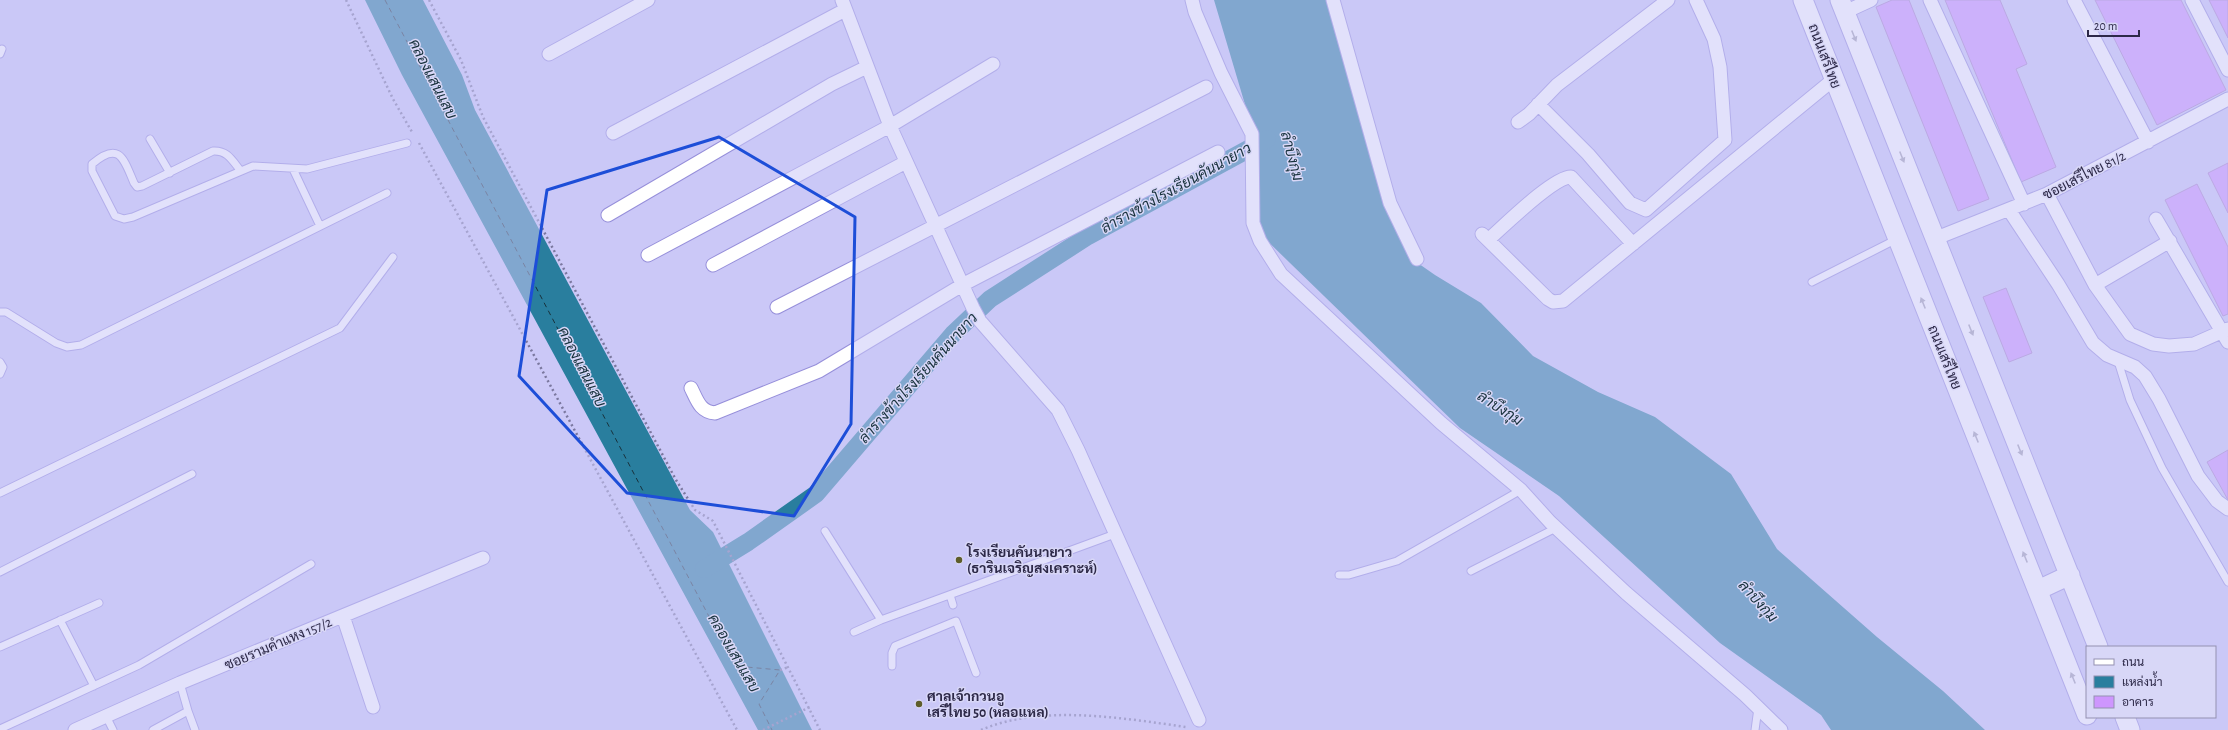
<svg xmlns="http://www.w3.org/2000/svg" width="2228" height="730" viewBox="0 0 2228 730" font-family="'Alegreya Sans',Sarabun,sans-serif">
<rect width="100%" height="100%" fill="#cbc8f7"/>
<path fill="#297e9e" d="M365,0H423L462,75L475,110L690,510L713,532L812,730H758L402,75Z
M1214,0H1330L1412,259L1435,275L1481,303L1533,356L1598,392L1655,417L1731,474L1777,549L1877,637L1943,691L1985,730H1831L1821,715L1720,643L1559,496L1460,428L1256,230L1249,118Z"/>
<g fill="none" stroke-linecap="round" stroke-linejoin="round">
<path stroke="#297e9e" stroke-width="18" d="M704,569L748,542L816,494L953,334L990,299L1088,236L1267,139"/>
<path stroke="#18323d" stroke-width="1" stroke-dasharray="5 4" stroke-linecap="butt" d="M385,0L735,666L780,670L759,704L772,730"/>
</g>
<path fill="#ce96fe" stroke="#a883ca" d="M1892,0H1909L1989,199L1958,211L1876,7Z
M1945,0H2000L2027,64L2016,69L2056,167L2021,182Z
M2095,0H2181L2226,90L2157,125Z
M2209,0H2228V38Z
M2228,163V213L2208,173Z
M2197,184L2228,247V314L2223,316L2165,200Z
M2006,288L2032,353L2009,362L1983,297Z
M2228,450V500L2207,462Z"/>
<g fill="none" stroke-linecap="round" stroke-linejoin="round">
<defs>
<path id="lane" d="M0,54L2,49
M150,139L170,173
M293,169L320,226
M240,170C232,160 227,150 213,151L142,186L137,187L134,183C124,160 120,140 92,164V171L115,216L124,219L133,217L253,166L307,169L407,143
M1812,282L1897,239
M0,312H6L56,343L67,347L81,345L387,193
M2117,358L2130,400L2162,468L2228,582
M0,362L3,367L0,374
M0,493L340,328L393,257
M825,531L881,620
M1471,571L1556,528
M0,572L192,474
M1339,575H1349L1397,561L1521,490
M950,595L953,605
M60,620L94,686
M854,632L881,620L1115,534
M0,647L99,603
M892,666V653L895,646L956,621L976,673
M188,711L195,730
M106,716L113,730
M0,729L139,665L311,564
M153,730L188,711L180,683
M1755,730L1758,708"/>
<path id="street" d="M842,0L890,126L973,308L980,321L1058,410L1078,450L1199,720
M1192,0L1195,12L1221,73L1252,134L1253,223L1260,241L1281,274L1441,423L1521,490L1550,522L1626,593L1745,695L1781,730
M1333,0L1390,203L1417,259
M1930,0L2024,204
M2074,0L2148,142
M2192,0L2228,70
M1845,12L1871,0
M549,54L648,0
M1538,104L1588,154L1630,203L1646,210L1725,140L1720,67L1714,39L1696,0
M1518,122L1529,114L1557,85L1668,0
M613,133L845,10
M2047,194L2095,285L2130,334L2153,344L2169,346L2194,344L2228,329
M2009,210L2058,284L2093,343L2107,355L2135,367L2145,376L2159,399L2198,476L2217,501L2228,509
M608,215L832,84L867,67
M2156,219L2228,342
M1482,234L1548,299L1553,302L1563,301L1834,79
M1934,239L2047,194L2228,99
M1488,240C1504,226 1553,177 1571,177L1633,244
M648,255L890,126L993,64
M713,265L906,162
M2095,285L2170,241
M777,307L1206,87
M691,388C697,400 700,412 715,413L819,371L964,284L1218,152
M343,616L373,707
M75,730L180,683L483,558"/>
<path id="secondary" d="M1803,0L2087,715
M1840,0L2098,647
M2038,590L2070,575
M2125,717L2130,730"/>
</defs>
<use href="#lane" stroke="#968fda" stroke-width="9"/>
<use href="#street" stroke="#968fda" stroke-width="15"/>
<use href="#secondary" stroke="#968fda" stroke-width="21"/>
<path stroke="#7b789f" stroke-width="2.5" stroke-dasharray="2 3" stroke-linecap="butt" d="M346,0L393,99L412,132
M429,0L461,60L483,117L676,480L695,510L713,521L820,730
M419,143L737,730
M780,670L789,667
M763,730L810,707
M981,730C1041,704 1122,718 1186,727"/>
<use href="#lane" stroke="#fff" stroke-width="7"/>
<use href="#street" stroke="#fff" stroke-width="13"/>
<use href="#secondary" stroke="#fff" stroke-width="19"/>
</g>
<defs><path id="oneway-solid" d="M-6-.8H1V-3.2L6.5 0L1 3.2V.8H-6Z"/></defs>
<g fill="#a09fad">
<use href="#oneway-solid" transform="translate(1854 36) rotate(68)"/>
<use href="#oneway-solid" transform="translate(1902 157) rotate(68)"/>
<use href="#oneway-solid" transform="translate(1923 303) rotate(-112)"/>
<use href="#oneway-solid" transform="translate(1971 330) rotate(68)"/>
<use href="#oneway-solid" transform="translate(1976 437) rotate(-112)"/>
<use href="#oneway-solid" transform="translate(2020 450) rotate(68)"/>
<use href="#oneway-solid" transform="translate(2025 557) rotate(-112)"/>
<use href="#oneway-solid" transform="translate(2073 678) rotate(-112)"/>
</g>
<path d="M0 0H2228V730H0ZM719,137L855,217L851,424L794,516L627,493L519,376L547,190Z" fill="#cbc8f7" fill-opacity=".55" fill-rule="evenodd"/>
<path fill="none" stroke="#1d4ed8" stroke-width="3" stroke-linejoin="round" d="M719,137L855,217L851,424L794,516L627,493L519,376L547,190Z"/>
<g fill="#5e5d2a" stroke="#d8d7f7" stroke-width="1.5">
<circle cx="959" cy="560" r="4"/>
<circle cx="919" cy="704" r="4"/>
</g>
<g text-anchor="middle" stroke-width="3" stroke-linejoin="round" paint-order="stroke">
<g font-size="14" fill="#2d2948" stroke="#d8d7f7">
<text transform="translate(1825 56) rotate(69)" y="5">ถนนเสรีไทย</text>
<text transform="translate(2084 175) rotate(-27)" y="5">ซอยเสรีไทย 81/2</text>
<text transform="translate(1945 357) rotate(68)" y="5">ถนนเสรีไทย</text>
<text transform="translate(278 643) rotate(-23)" y="5">ซอยรามคำแหง 157/2</text>
</g>
<g font-size="14" font-weight="bold" fill="#2d2948" stroke="#d8d7f7" text-anchor="start">
<text x="967" y="557">โรงเรียนคันนายาว<tspan x="967" dy="16">(ธารินเจริญสงเคราะห์)</tspan></text>
<text x="927" y="701">ศาลเจ้ากวนอู<tspan x="927" dy="16">เสรีไทย 50 (หลอแหล)</tspan></text>
</g>
<g font-size="15" font-style="italic" fill="#18323d" stroke="#d8d7f7">
<text transform="translate(433 79) rotate(63)" y="5">คลองแสนแสบ</text>
<text transform="translate(1292 156) rotate(75)" y="5">ลำบึงกุ่ม</text>
<text transform="translate(1176 188) rotate(-29)" y="5">ลำรางข้างโรงเรียนคันนายาว</text>
<text transform="translate(582 367) rotate(63)" y="5">คลองแสนแสบ</text>
<text transform="translate(918 378) rotate(-48)" y="5">ลำรางข้างโรงเรียนคันนายาว</text>
<text transform="translate(1500 408) rotate(33)" y="5">ลำบึงกุ่ม</text>
<text transform="translate(1758 601) rotate(48)" y="5">ลำบึงกุ่ม</text>
<text transform="translate(734 653) rotate(60)" y="5">คลองแสนแสบ</text>
</g>
</g>
<rect x="2086" y="646" width="130" height="72" fill="#d8d7f7" stroke="#9491b1"/>
<rect x="2094" y="659" width="20" height="6" fill="#ffffff" stroke="#9491b1"/>
<text x="2122" y="666" font-size="12" fill="#2d2948">ถนน</text>
<rect x="2094" y="676" width="20" height="12" fill="#297e9e" stroke="#9491b1"/>
<text x="2122" y="686" font-size="12" fill="#2d2948">แหล่งน้ำ</text>
<rect x="2094" y="696" width="20" height="12" fill="#ce96fe" stroke="#9491b1"/>
<text x="2122" y="706" font-size="12" fill="#2d2948">อาคาร</text>
<path d="M2088 30v6h51v-6" fill="none" stroke="#2d2948" stroke-width="2"/>
<text x="2094" y="30" font-size="12" fill="#2d2948" stroke="#d8d7f7" stroke-width="3" paint-order="stroke">20 m</text>
</svg>
